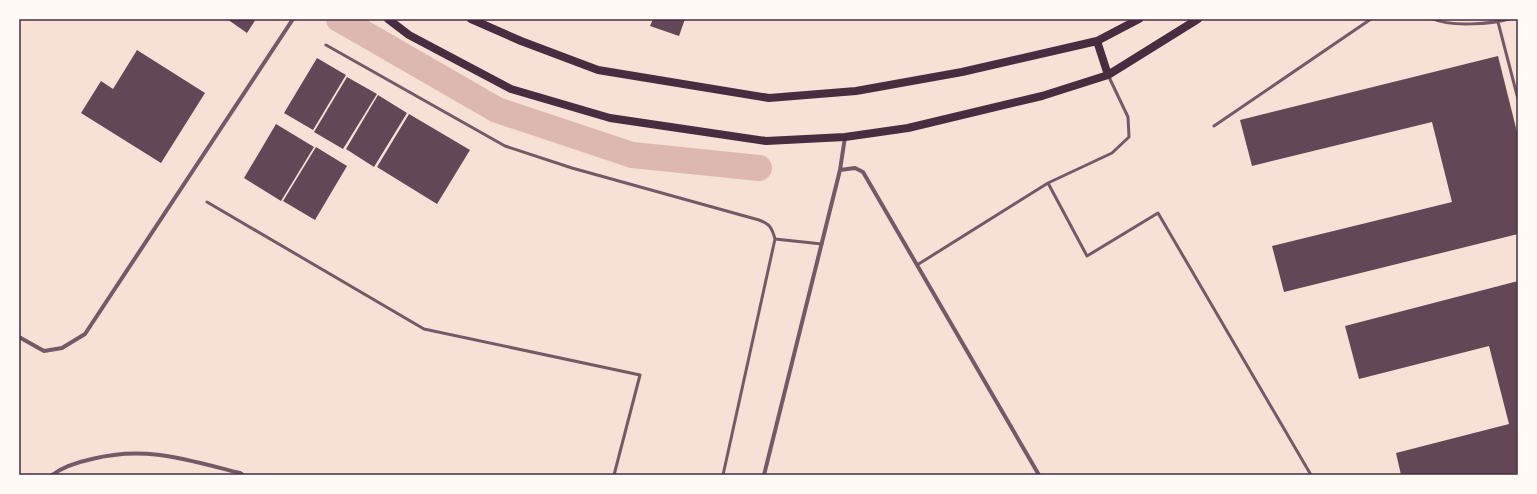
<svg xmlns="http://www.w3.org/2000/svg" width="1537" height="494" viewBox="0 0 1537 494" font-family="'Work Sans',sans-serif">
<rect width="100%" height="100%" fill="#f7e1d7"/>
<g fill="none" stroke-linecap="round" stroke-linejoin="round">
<path stroke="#dcb8b0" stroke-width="26" d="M339,19L497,110L632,155L759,168"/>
</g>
<path fill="#644757" d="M227,19H256L247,33Z
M653,19H685L679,36L650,26Z
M137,50L205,93L161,163L81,113L101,81L113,89Z
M1498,56L1518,136V234L1284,292L1272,246L1452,202L1432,122L1252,166L1240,120Z
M317,58L346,75L313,130L284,113Z
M347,77L377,94L343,149L314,132Z
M378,95L407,113L374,167L346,149Z
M409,114L470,150L437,204L377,167Z
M276,124L314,147L281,201L244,178Z
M316,147L347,166L315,220L283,201Z
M1518,281V473L1510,475H1401L1396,453L1509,424L1489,346L1359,379L1345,326Z"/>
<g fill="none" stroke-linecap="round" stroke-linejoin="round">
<path stroke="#755966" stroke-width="3" d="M1433,19C1450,27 1492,24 1509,19
M1498,22L1518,99
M326,45L505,146L572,168L759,220C770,224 772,228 775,239L723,475
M1214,126L1371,19
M1048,183L1087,256L1158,213L1311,475
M207,202L424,329L640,375L614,475
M775,239L822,244
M917,265L1048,183L1112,153L1129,137L1128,117L1108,75"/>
<path stroke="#755966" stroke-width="4" d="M840,170L855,168L863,172L1039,475
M19,337L44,351L62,348L85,334L293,19
M52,475C64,466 78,462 92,459C146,445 188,460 240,473L243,475
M764,475L840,170L845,137"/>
<path stroke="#4a2c40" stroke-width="8" d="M388,19L409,35L511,89L610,118L766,141L845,137L908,128L1042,96L1108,75L1198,19
M471,19L521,41L598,70L769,98L856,91L962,72L1097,41L1139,19
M1097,41L1108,75"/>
</g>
<rect width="1537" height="494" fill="none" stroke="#fffaf5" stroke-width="40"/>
<rect x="20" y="20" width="1497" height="454" fill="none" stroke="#4a2c40" stroke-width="1.5"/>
</svg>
